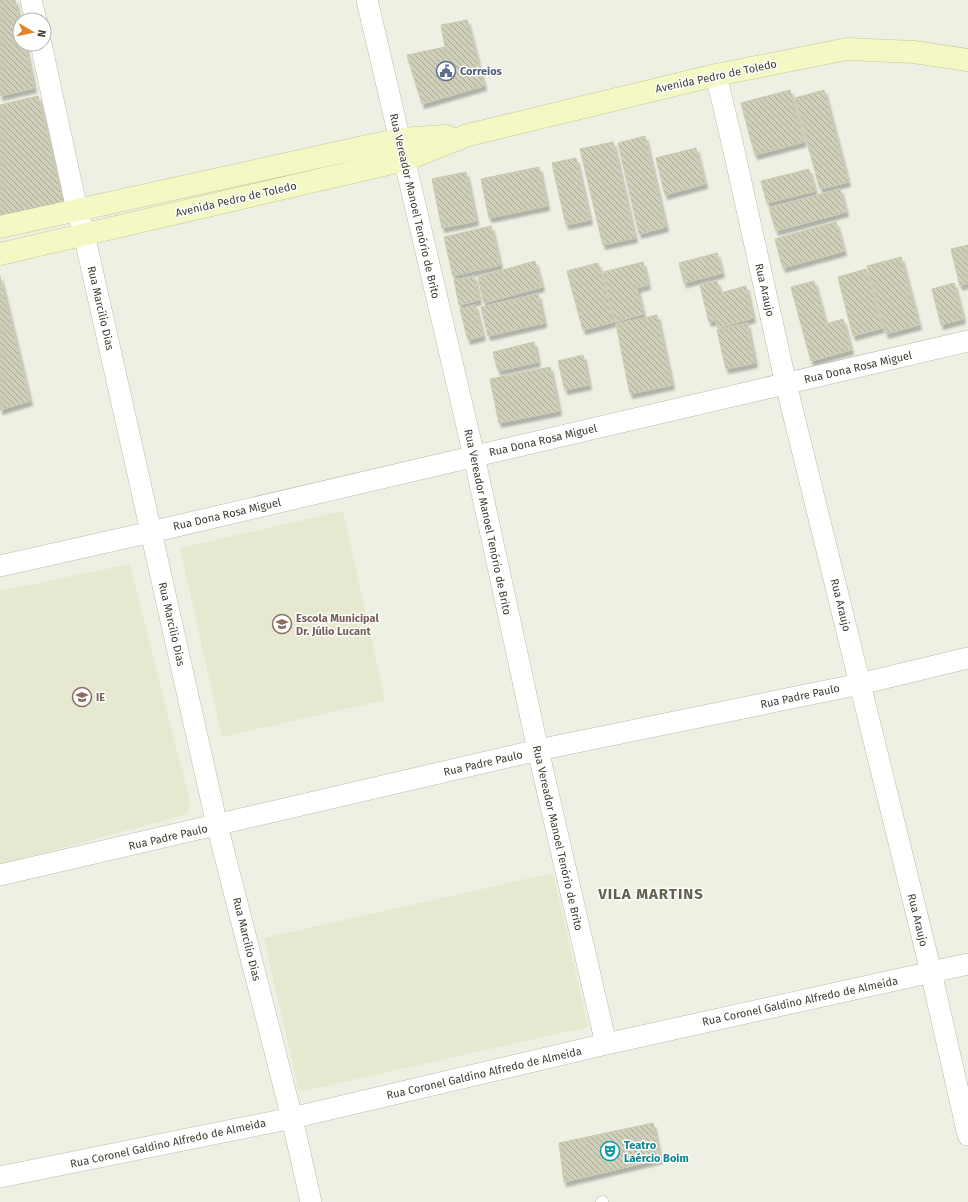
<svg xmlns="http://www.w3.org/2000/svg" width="968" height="1202" viewBox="0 0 968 1202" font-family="'Fira Sans',sans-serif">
<defs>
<pattern id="building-back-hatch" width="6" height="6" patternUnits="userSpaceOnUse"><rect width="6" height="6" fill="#d0cfba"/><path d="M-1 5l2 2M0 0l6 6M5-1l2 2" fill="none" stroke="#aaa998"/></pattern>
<filter id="shadow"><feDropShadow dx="2.5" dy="4.5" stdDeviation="1" flood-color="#0004"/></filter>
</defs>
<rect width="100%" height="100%" fill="#eff0e4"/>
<path fill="#e6e8cf" d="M343,511L385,700L222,737L180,548Z
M130,564L190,802L187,814L0,865V591Z
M553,873L588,1027L299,1092L264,938Z"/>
<path fill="url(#building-back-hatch)" stroke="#cac9af" filter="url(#shadow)" d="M0,0H15L20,21V44H25L34,88L0,96Z
M467,20L484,86L422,104L407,55L445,47L441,25Z
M790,90L804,142L755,155L741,103Z
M824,90L848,182L820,189L795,98Z
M38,96L63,202L0,217V105Z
M645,136L666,227L639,234L618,143Z
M613,142L635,238L603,245L580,149Z
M696,148L705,184L665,195L656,158Z
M576,158L590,220L566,225L552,163Z
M539,167L547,206L489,218L481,179Z
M809,169L815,191L767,203L761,181Z
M466,172L476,221L442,228L432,179Z
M840,189L846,212L776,231L769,208Z
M836,222L844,251L783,268L775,239Z
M491,226L500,265L453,276L444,237Z
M968,245V283L960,286L951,249Z
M717,253L722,273L684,283L679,263Z
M901,257L919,325L886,334L867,266Z
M535,261L542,287L484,303L478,277Z
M643,262L648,285L637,288L643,314L615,322L603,272Z
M598,263L614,322L583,330L567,271Z
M866,269L882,328L853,336L838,277Z
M0,276L30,401L0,410Z
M474,276L479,300L459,305L454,280Z
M717,281L720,293L746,286L753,318L717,328L716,320L709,322L700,285Z
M814,281L826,324L843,319L851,350L811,361L791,287Z
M954,283L963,319L941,325L932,289Z
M538,294L544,323L488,336L481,307Z
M475,305L483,336L468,340L460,309Z
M657,315L672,385L630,394L616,324Z
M747,323L755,363L726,369L717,330Z
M534,342L538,362L498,371L493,352Z
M583,355L589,385L565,390L558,361Z
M550,367L559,411L499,423L490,379Z
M653,1123L660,1159L564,1182L559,1143Z"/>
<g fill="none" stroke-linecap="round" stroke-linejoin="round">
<defs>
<path id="service" d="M601,1202L603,1201"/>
<path id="minor" d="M31,0L36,20
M367,0L474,456L538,750L606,1044
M41,44L77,210L84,234L217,825L292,1118L311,1202
M716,75L732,142L786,384L931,972L968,1135
M0,566L151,532L968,341
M0,875L538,750L860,684L968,658
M0,1177L292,1118L606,1044L968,964"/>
<path id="secondary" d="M0,227L400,139L447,136
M0,254L405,160L468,135L716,75L847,49L914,52L968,60"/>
</defs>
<use href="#service" stroke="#babaa8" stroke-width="11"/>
<use href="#minor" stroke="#babaa8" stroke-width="22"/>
<use href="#secondary" stroke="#c4c895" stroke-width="23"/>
<use href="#service" stroke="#fff" stroke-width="10"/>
<use href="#minor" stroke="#fff" stroke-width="21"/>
<use href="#secondary" stroke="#f3f8c5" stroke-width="22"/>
</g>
<defs>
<symbol id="civic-ring" viewBox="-11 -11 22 22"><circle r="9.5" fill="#fff" stroke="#5c6f8a" stroke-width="1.5"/><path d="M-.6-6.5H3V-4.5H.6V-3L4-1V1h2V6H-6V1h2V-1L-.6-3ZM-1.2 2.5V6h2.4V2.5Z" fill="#5c6f8a"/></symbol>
<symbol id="school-ring" viewBox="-11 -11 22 22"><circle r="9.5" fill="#fff" stroke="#8d6e63" stroke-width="1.5"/><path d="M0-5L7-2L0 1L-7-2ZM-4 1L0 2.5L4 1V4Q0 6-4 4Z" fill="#8d6e63"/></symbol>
<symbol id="theatre-ring" viewBox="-11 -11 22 22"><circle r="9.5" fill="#fff" stroke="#0f9aa8" stroke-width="1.5"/><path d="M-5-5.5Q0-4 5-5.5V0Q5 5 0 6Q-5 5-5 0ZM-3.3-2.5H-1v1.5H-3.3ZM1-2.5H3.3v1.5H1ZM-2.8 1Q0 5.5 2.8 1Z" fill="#0f9aa8"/></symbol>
</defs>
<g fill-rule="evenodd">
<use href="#civic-ring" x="435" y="60" width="22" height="22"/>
<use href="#school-ring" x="271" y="613" width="22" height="22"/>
<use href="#school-ring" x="71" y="686" width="22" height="22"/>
<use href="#theatre-ring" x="599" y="1140" width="22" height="22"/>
</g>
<g text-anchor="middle" stroke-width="3" stroke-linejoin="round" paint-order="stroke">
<g font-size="11" font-weight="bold" fill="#4e5e75" stroke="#fff" text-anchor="start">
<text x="460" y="75">Correios</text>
</g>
<g font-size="11" fill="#414034" stroke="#fff">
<text transform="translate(716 76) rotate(-12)" y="4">Avenida Pedro de Toledo</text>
<text transform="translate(236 199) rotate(-13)" y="4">Avenida Pedro de Toledo</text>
<text transform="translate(415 206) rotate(77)" y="4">Rua Vereador Manoel Tenório de Brito</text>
<text transform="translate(765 290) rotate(77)" y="4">Rua Araujo</text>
<text transform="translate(101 308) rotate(77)" y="4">Rua Marcílio Dias</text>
<text transform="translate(858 367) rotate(-13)" y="4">Rua Dona Rosa Miguel</text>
<text transform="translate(543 440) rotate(-13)" y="4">Rua Dona Rosa Miguel</text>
<text transform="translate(227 514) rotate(-13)" y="4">Rua Dona Rosa Miguel</text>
<text transform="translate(488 522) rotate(78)" y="4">Rua Vereador Manoel Tenório de Brito</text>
<text transform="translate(841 605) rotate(76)" y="4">Rua Araujo</text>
<text transform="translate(172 624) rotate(77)" y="4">Rua Marcílio Dias</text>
<text transform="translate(800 696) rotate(-12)" y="4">Rua Padre Paulo</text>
<text transform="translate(483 763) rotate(-13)" y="4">Rua Padre Paulo</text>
<text transform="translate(168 837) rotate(-13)" y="4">Rua Padre Paulo</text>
<text transform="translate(558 838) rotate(77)" y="4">Rua Vereador Manoel Tenório de Brito</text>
<text transform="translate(918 920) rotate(76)" y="4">Rua Araujo</text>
<text transform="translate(247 939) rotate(76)" y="4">Rua Marcílio Dias</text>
<text transform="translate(800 1001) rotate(-12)" y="4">Rua Coronel Galdino Alfredo de Almeida</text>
<text transform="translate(484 1073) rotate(-13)" y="4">Rua Coronel Galdino Alfredo de Almeida</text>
<text transform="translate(168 1143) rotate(-12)" y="4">Rua Coronel Galdino Alfredo de Almeida</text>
</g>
<g font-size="11" font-weight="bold" fill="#785e54" stroke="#fff" text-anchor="start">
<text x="296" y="622">Escola Municipal<tspan x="296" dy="13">Dr. Júlio Lucant</tspan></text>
<text x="96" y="701">IE</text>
</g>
<g font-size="11" font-weight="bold" fill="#0d838f" stroke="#fff" text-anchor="start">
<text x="624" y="1149">Teatro<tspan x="624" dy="13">Laércio Boim</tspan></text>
</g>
<g font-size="15" font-weight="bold" letter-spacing="1" fill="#63614d" stroke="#fff">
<text x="651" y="899">VILA MARTINS</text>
</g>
</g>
<g transform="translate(32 32) rotate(99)"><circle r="19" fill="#ffffff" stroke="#b3b3ae"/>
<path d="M0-3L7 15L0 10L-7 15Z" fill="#e38327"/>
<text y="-6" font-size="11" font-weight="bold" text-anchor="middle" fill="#414034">N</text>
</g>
</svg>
